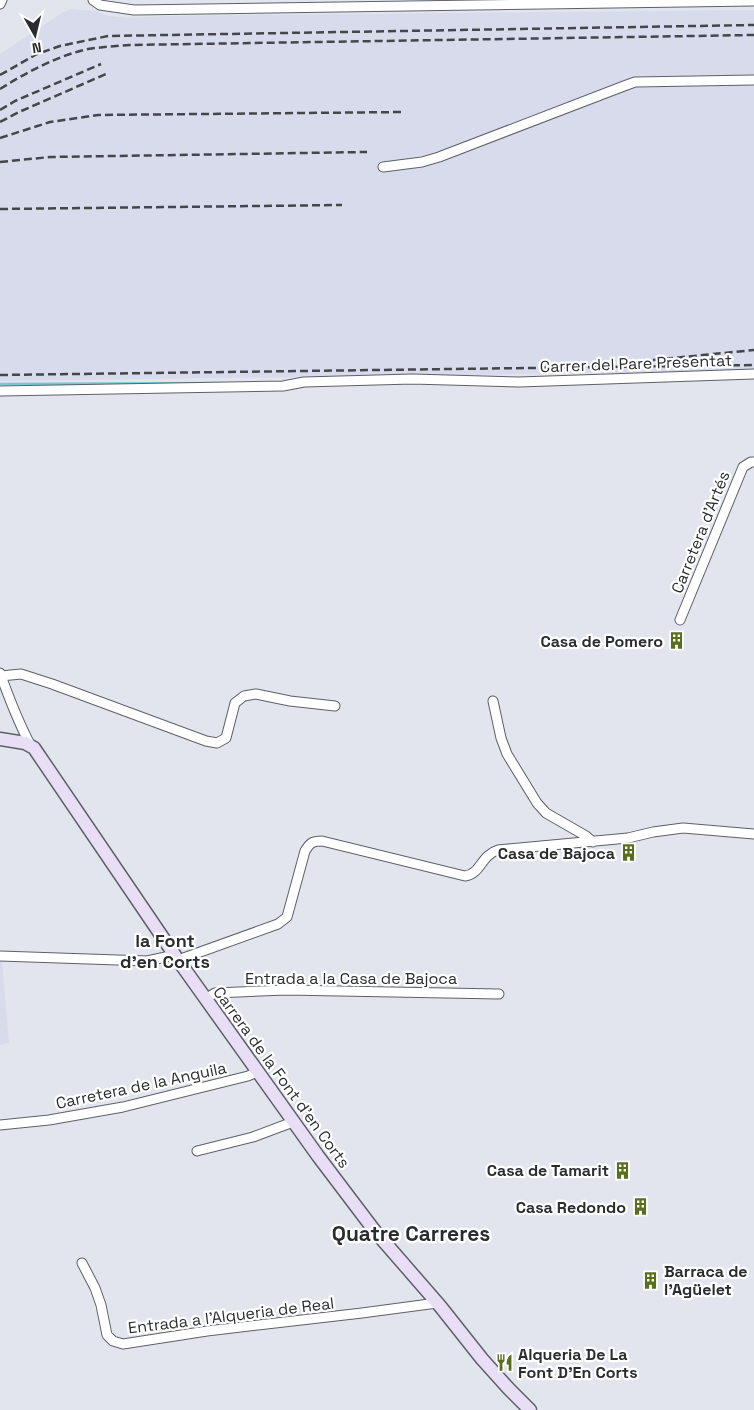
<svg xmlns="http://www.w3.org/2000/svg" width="754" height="1410" viewBox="0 0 754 1410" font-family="'Space Grotesk',sans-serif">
<rect width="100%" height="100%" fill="#e2e5ed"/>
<path fill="#d7dbeb" d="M71,9L95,11L109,16L130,18L166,16L754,10V371L0,381V54L62,13Z
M0,961H2L9,1043L0,1045Z"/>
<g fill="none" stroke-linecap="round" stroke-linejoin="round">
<path stroke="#79c5d6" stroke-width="2.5" d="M0,384L223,383"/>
<defs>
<path id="street" d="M93,0L100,5L134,10L754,1
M0,4L2,0
M383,167L422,162L439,157L624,86L635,82L754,80
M0,391L283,386L304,382L412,379L519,382L754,374
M680,620L743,467L751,462H754
M0,673C9,698 18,722 31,746
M1,676L21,674L52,684L206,741L217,743L226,738L235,703L244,696L256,694L290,701L335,706
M493,701L501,738L507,754L537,803L546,813L586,836L593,842
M0,956L147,961L175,955
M178,960L278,924L287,917L305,851C310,843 312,841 322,841L465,876C481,874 481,855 498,850L628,838L653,832L683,828L754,834
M205,999L215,993L286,990L499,994
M0,1125L49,1120L123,1107L248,1076L257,1072
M197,1151L253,1137L293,1122
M82,1263L95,1288L101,1305L107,1335L113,1341L123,1344L207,1331L362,1313L437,1303"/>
<path id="secondary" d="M0,739L25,743L34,748L178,960L318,1156L374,1230L440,1306L482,1359L509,1389L530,1410"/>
</defs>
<use href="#street" stroke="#5e6067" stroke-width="11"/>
<use href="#secondary" stroke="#5e6067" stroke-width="15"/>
<use href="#street" stroke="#fff" stroke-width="9"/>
<use href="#secondary" stroke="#e8dff6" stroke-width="12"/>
<path stroke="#45464a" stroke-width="2.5" stroke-dasharray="8 4" stroke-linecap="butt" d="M0,75L37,54L60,46L108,36L754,25
M0,89C27,72 57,56 88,49C102,47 116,46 130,45L754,35
M0,110L15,101L101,64
M0,122L19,112L106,74
M0,138L50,122L98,115L405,112
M0,162L50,157L367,152
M0,209L342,205
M653,360L754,350
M0,375L754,365"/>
</g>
<defs>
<symbol id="building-bare" viewBox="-9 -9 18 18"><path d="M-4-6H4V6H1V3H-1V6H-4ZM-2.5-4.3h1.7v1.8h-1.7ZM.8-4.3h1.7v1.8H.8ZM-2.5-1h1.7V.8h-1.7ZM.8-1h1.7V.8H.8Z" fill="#5a6f1e" stroke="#fff" stroke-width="2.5" paint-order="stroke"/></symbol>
<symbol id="restaurant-bare" viewBox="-9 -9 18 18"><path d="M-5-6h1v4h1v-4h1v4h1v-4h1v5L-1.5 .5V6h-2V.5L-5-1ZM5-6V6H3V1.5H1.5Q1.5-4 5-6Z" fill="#5a6f1e" stroke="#fff" stroke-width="2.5" paint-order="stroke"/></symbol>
</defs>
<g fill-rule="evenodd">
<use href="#building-bare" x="664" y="628" width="25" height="25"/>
<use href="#building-bare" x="616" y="840" width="25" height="25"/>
<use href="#building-bare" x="610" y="1158" width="25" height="25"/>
<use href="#building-bare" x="628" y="1194" width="25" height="25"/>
<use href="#building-bare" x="638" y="1268" width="25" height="25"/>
<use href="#restaurant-bare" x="492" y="1350" width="25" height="25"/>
</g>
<g text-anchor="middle" stroke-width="4.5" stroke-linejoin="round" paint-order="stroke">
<g font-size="16" fill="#2b2c2f" stroke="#fff">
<text transform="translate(636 363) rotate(-2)" y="6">Carrer del Pare Presentat</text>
<text transform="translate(700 532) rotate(-68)" y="6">Carretera d'Artés</text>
<text x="351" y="984">Entrada a la Casa de Bajoca</text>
<text transform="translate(282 1077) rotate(54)" y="6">Carrera de la Font d'en Corts</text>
<text transform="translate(141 1085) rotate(-12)" y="6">Carretera de la Anguila</text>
<text transform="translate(231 1315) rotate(-7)" y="6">Entrada a l'Alqueria de Real</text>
</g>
<g font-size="16" font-weight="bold" fill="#2b2c2f" stroke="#fff" text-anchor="end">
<text x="663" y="647">Casa de Pomero</text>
<text x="615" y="859">Casa de Bajoca</text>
<text x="609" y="1176">Casa de Tamarit</text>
<text x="626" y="1213">Casa Redondo</text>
<text x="664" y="1277" text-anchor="start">Barraca de<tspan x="664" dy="18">l'Agüelet</tspan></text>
<text x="518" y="1360" text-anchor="start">Alqueria De La<tspan x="518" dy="18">Font D'En Corts</tspan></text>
</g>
<g font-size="18" font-weight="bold" fill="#2b2c2f" stroke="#fff">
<text x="165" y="947">la Font<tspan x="165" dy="21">d'en Corts</tspan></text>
</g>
<g font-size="21" font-weight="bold" fill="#2b2c2f" stroke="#fff">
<text x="411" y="1241">Quatre Carreres</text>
</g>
</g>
<g transform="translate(35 35) rotate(172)" stroke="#ffffff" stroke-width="4" paint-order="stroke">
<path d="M0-4L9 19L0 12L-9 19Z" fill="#2b2c2f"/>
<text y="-8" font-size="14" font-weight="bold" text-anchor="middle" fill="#2b2c2f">N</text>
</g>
</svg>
